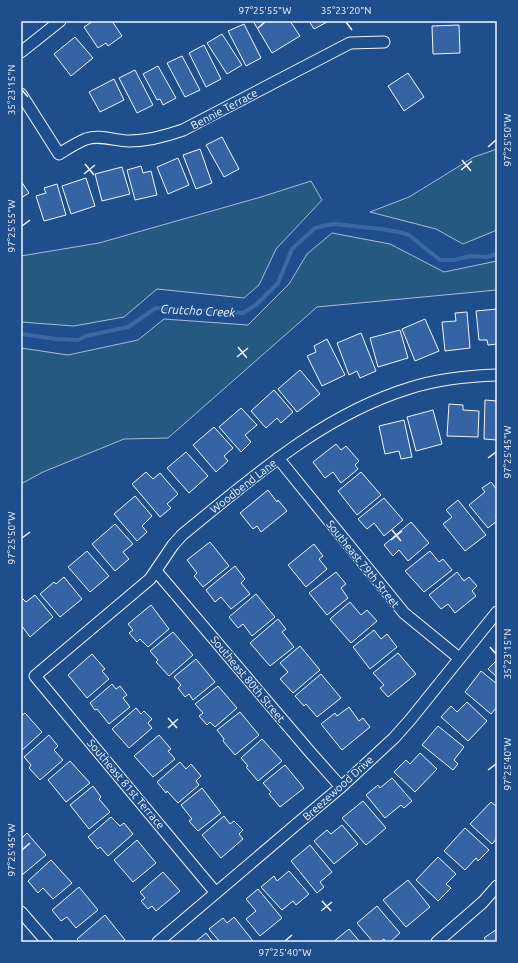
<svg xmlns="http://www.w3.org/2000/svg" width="518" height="963" viewBox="0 0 518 963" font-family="Ubuntu,sans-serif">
<rect width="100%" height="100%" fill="#1f4e8c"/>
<path fill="#245a82" stroke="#a8bbd7" d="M497,149V230L463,244L436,229L370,212L409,197L474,157Z
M311,181L322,200L276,249L259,285L244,298L157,289L124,317L74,326L21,322V256L99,243L261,197Z
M332,233L390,244L444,272L497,261V290L317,307L168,438L124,439L43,472L21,484V348L68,355L138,340L164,319L248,325L289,284L307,254Z"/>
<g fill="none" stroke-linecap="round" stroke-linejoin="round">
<path stroke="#3b69a3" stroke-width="4" d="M21,334L56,339L78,340L86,336L128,327L156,308L243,313L256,305L278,283L292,249L315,228L323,226L334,224L381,229L399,232L409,235L440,260H454L470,256L487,257L497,254"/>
</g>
<path fill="#3563a3" stroke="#f2f6ff" d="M93,21H112L122,36L108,46L106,43L98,48L84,27Z
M253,21H290L300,36L272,53Z
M309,21H329L314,29Z
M244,24L261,58L246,66L228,31Z
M459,25L460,53L433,54L432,26Z
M222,34L242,65L227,74L207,43Z
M75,37L93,58L71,76L54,54Z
M204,45L221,79L206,87L189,53Z
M182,56L200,90L185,97L167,63Z
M158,66L176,98L163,105L160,99L157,100L143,74Z
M135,70L153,105L137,113L119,78Z
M408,73L424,97L404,111L388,86Z
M114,79L124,100L100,112L89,92Z
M222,137L239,169L224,177L206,145Z
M200,149L212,183L196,189L183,155Z
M178,158L189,185L168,194L157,167Z
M141,166L143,173L151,171L157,195L135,200L127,170Z
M122,167L130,194L102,201L95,174Z
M86,178L95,206L71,214L62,186Z
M21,181L29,193L21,198Z
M57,184L66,215L44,221L36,196L46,193L44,188Z
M497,309V344L488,345L487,340H479L476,311Z
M467,312L470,348L445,351L442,322L456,321L455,313Z
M425,319L439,351L415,361L402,329Z
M400,330L408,358L378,367L370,338Z
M361,333L376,371L360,378L357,371L349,375L337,343Z
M327,339L345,375L322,386L307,356L316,352L314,346Z
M300,370L320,394L297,412L278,389Z
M274,390L293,412L281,423L277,418L266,428L251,411Z
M485,400L497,401V440L484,439Z
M449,404L463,405V410L479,411L478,437L447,436Z
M241,408L257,425L245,435L251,442L241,452L219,427Z
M433,410L442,444L416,451L407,417Z
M404,420L412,457L401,459L399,451L385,454L379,426Z
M214,427L233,448L224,456L228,461L216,472L193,445Z
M336,444L341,450L346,446L359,461L355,465L358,469L341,483L333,472L325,478L313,462Z
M186,452L208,476L189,493L167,468Z
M146,472L153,479L160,473L178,494L167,504L171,508L160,517L132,484Z
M361,472L381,495L357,515L338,491Z
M491,482L497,490V514L496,515L497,521L488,528L469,505L485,492L482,488Z
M268,490L277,502L278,500L287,511L261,532L257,526L253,529L240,513Z
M135,496L152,516L142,526L147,532L137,541L114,514Z
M384,498L403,520L384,536L374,523L367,529L358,519Z
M458,500L486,535L465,551L443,524L452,517L446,510Z
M411,522L429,543L408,561L399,550L393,556L384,545Z
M115,524L133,544L123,552L129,559L115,571L92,544Z
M210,542L229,566L203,587L194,576L197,573L187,560Z
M314,544L323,556L319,559L327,569L306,587L288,565Z
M87,551L109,576L90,592L68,567Z
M430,551L439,562L443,559L452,570L424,592L405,571Z
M235,566L245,579L241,583L250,594L231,609L221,597L215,602L206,590Z
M336,572L346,584L341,588L348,598L327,615L309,593Z
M457,572L464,581L469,577L477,586L472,591L476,596L455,613L448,604L441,609L429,595Z
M64,577L82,599L60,617L40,594L54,582L56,584Z
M256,594L275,617L252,636L243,624L238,628L229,617Z
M35,595L53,617L30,637L21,625V597L26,602Z
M350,602L361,615L367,610L377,621L351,643L330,619Z
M151,605L169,629L148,647L140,639L137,642L129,633L133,630L128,624Z
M278,619L286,629L282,632L294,647L270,666L250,643Z
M374,630L381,639L387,634L397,647L370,669L353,647Z
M173,632L193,655L169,676L156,662L158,660L150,651Z
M300,646L320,670L293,693L280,679L288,672L280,663Z
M398,653L416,674L388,697L380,688L384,685L373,673Z
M92,654L105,669L102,671L109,679L87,698L68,675Z
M196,659L215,682L193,700L189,694L185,697L178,688L181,685L174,677Z
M497,660V677L488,669Z
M481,671L497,684V707L491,714L465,692Z
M321,674L341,698L317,717L306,704L304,706L295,696Z
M112,684L116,689L120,686L127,695L123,698L130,707L109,724L97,709L95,710L90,703Z
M218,686L237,708L215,727L210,722L207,725L199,716L203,713L195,704Z
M467,702L487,721L468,741L441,717L451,706L457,712Z
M349,707L359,721L363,718L370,727L342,750L321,724L335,713L337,716Z
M136,708L141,714L144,711L152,719L148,723L152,728L129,748L112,729Z
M240,712L259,735L235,755L223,741L224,739L217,730Z
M25,713L42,732L21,751V716Z
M438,726L464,747L454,760L458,764L453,770L422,745Z
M49,735L58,746L54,750L63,760L40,780L29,768L31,765L24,757Z
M159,735L171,749L168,751L175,759L153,777L134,756Z
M262,739L282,761L258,781L246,767L248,766L241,758Z
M420,753L437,769L415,792L394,772L406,760L410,764Z
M70,761L90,783L66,802L48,780Z
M180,762L186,769L191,764L201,776L196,781L199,785L178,803L167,791L166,793L157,782Z
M285,765L304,788L280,807L269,794L271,792L263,783Z
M392,778L412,801L404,808L401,805L385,818L366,795L378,785L380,788Z
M93,786L101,797L99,799L110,812L89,829L70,805Z
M202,788L221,813L198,831L189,821L192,819L181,805Z
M363,801L386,828L366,845L342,818Z
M491,802L497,807V838L492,844L470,824Z
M224,816L230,824L234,821L243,830L239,834L243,839L221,858L202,835Z
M111,817L120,826L124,823L133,834L108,856L100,847L98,849L88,837Z
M342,825L358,844L334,864L314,841L327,830L331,834Z
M465,828L489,850L478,861L476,858L465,870L444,851Z
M27,833L46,855L22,875L21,874V839Z
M137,840L156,863L133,882L114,860Z
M310,845L332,872L320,882L324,887L317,893L291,861Z
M438,857L456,874L446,884L451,888L438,901L416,880Z
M51,860L72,883L53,899L43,888L38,893L28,881Z
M289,871L309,894L296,905L293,901L282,910L261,887L274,876L277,881Z
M163,872L180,891L156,911L152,906L148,909L141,901L145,898L140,892Z
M408,880L430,907L406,927L383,900Z
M79,887L98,910L76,928L67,917L61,921L52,910Z
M258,889L282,918L260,936L246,919L256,911L246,899Z
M377,906L400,933L390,942H386L384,939L380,942H373L357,923Z
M105,915L125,940L122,942H79L77,939Z
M234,917L253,941L252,942H220L209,929L223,918L227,923Z
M349,929L360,942H333Z
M497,929V942H487L484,938Z
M206,933L213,942H195Z"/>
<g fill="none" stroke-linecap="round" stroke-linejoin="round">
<defs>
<path id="minor" d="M21,52L60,21
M21,94L59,154C67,149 76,143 86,139C100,134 115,141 129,141C147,141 166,136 183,130L350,43L384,42
M278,458L404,613L459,658
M156,571L310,752L341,787
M216,893L35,676L150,579L173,545L182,535C252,478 322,415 410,388C438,379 468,376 497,375
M21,912L47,942
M158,942L298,823L341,787L394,738L410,720L497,612
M437,942L483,902L497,886"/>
</defs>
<use href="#minor" stroke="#f2f6ff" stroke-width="13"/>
<use href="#minor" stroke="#1f4e8c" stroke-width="11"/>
</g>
<path fill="none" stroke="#f2f6ff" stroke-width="1.5" d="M346,22L352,30M258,28L265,22M22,90L28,97M488,147L496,140M462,160L471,171M85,164L94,175M461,170L472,161M84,174L95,165M22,226L30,220M238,347L247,358M237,357L248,348M488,458L496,452M392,530L401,541M22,538L30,532M391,540L402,531M490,647L496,654M168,718L177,728M168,728L178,719M488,770L496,764M22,850L30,843M322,901L331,911M321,911L332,902M285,941L292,935"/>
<g text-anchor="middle" stroke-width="3" stroke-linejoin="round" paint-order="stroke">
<g font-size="11" fill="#f2f6ff" stroke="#1f4e8c">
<text transform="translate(224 109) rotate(-28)" y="4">Bennie Terrace</text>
<text transform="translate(243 486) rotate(-38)" y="4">Woodbend Lane</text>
<text transform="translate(363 564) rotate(51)" y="4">Southeast 79th Street</text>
<text transform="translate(248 679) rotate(50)" y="4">Southeast 80th Street</text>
<text transform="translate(126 784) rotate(50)" y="4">Southeast 81st Terrace</text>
<text transform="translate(338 788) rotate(-42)" y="4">Breezewood Drive</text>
</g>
<g font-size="12" font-style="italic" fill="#f2f6ff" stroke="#1f4e8c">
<text transform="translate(198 311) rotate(3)" y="4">Crutcho Creek</text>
</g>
</g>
<rect width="518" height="963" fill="none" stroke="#1f4e8c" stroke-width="44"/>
<rect x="22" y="22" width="474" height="919" fill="none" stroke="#f2f6ff" stroke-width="1.5"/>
<g font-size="10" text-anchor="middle" fill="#f2f6ff">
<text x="265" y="14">97°25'55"W</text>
<text x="346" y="14">35°23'20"N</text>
<text transform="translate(11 90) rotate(-90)" y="4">35°23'15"N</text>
<text transform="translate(507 140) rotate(-90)" y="4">97°25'50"W</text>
<text transform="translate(11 226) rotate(-90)" y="4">97°25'55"W</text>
<text transform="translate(507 452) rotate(-90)" y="4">97°25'45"W</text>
<text transform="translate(11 538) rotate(-90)" y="4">97°25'50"W</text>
<text transform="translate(507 654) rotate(-90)" y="4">35°23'15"N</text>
<text transform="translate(507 764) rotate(-90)" y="4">97°25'40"W</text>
<text transform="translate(11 850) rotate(-90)" y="4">97°25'45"W</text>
<text x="285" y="956">97°25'40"W</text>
</g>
</svg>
